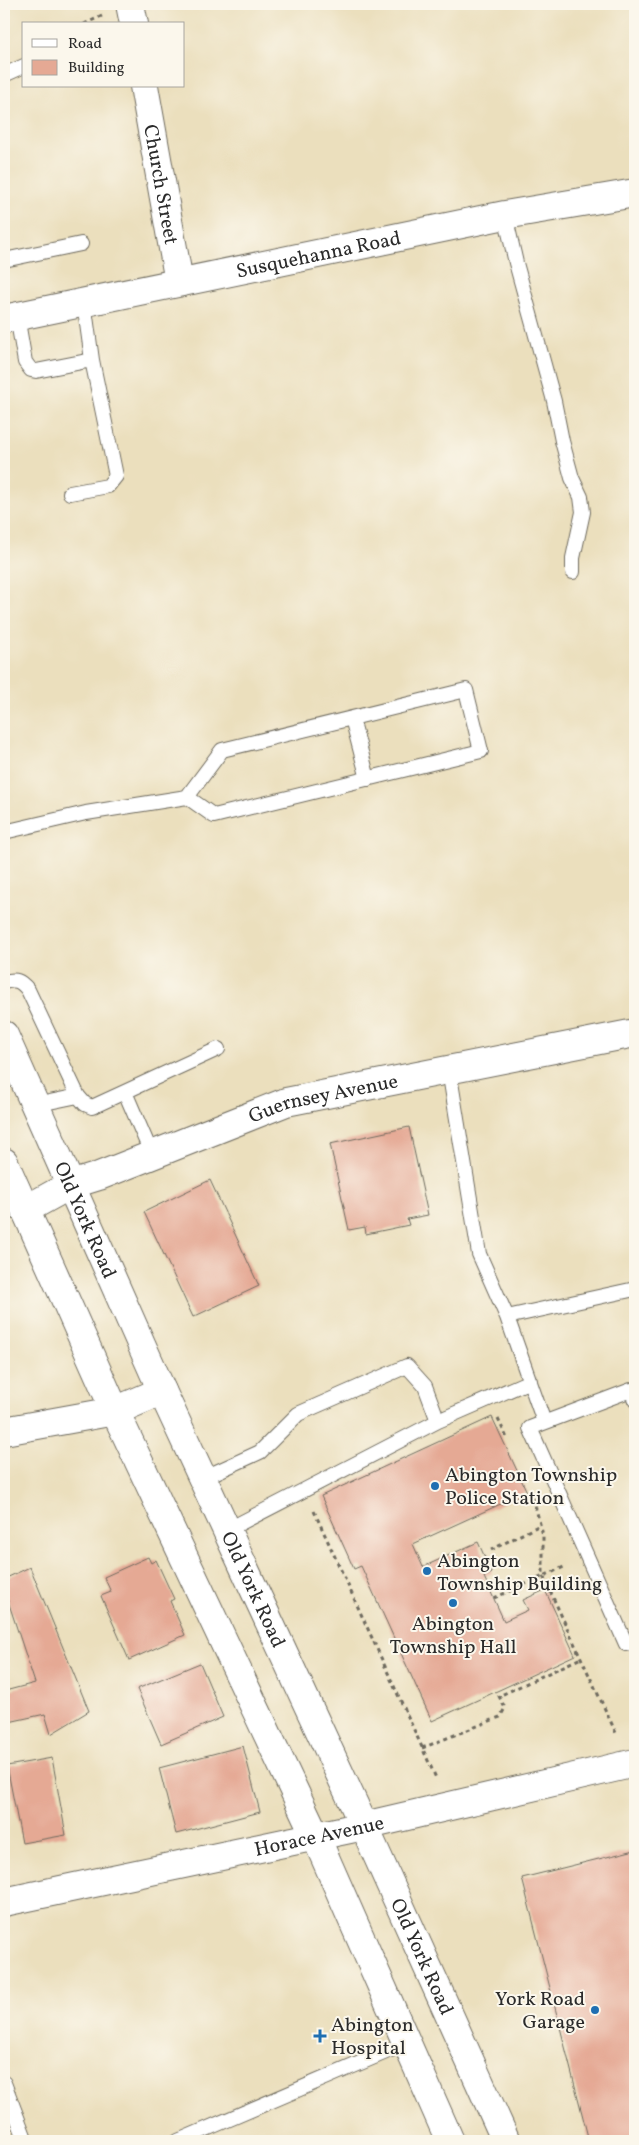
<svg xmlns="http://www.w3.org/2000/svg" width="639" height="2145" viewBox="0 0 639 2145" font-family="Vollkorn,serif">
<rect width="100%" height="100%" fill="#fbf7ec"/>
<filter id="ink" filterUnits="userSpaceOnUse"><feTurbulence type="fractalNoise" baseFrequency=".02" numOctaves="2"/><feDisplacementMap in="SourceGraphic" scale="10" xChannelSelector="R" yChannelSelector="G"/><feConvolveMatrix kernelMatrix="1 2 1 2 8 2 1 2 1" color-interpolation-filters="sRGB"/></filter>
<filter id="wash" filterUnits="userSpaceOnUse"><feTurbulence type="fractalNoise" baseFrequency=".0096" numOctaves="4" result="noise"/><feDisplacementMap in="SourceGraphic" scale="20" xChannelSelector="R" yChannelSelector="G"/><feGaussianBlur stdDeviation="1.12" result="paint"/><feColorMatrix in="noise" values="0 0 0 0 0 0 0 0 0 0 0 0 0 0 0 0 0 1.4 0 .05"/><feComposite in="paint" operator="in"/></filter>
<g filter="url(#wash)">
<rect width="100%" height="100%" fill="#ebdfbd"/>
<g id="blocks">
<path fill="#e5a994" d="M409,1127L428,1215L407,1219L409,1225L366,1234L365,1227L349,1230L330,1144Z
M210,1180L259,1286L193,1317L144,1212Z
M492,1417L527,1492L413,1544L423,1567L478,1542L492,1573L484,1577L504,1621L528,1610L523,1600L545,1590L575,1655L432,1721L361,1566L354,1569L321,1496Z
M148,1557L151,1563L156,1560L174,1599L170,1601L185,1635L129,1660L101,1596L111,1592L104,1577Z
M30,1567L89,1711L51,1734L45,1714L9,1722L5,1691L35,1683L4,1589V1579Z
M200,1663L223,1717L161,1744L137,1689Z
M243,1746L260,1812L176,1834L159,1768Z
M52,1758L66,1835L22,1843L7,1766Z
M635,1850V2141H589L522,1878Z"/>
</g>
</g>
<g filter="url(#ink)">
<use href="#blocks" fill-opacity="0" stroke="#6e6a5e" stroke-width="1"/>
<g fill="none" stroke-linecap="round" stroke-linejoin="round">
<defs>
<path id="service" d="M4,75L24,66
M505,215L516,263L554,401L562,441L572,478L581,497L583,512L573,558V572
M4,260L81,244
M17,316L25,362L31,370L36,371L92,360
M70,493L108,486L116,476L92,360L84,302
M352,718L368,779
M4,832L86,813L187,797L222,750L466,690L481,751L214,816L187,797
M4,982C16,979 20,980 28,990L78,1096
M449,1070L479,1254L507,1317
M125,1092L152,1155
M35,1105L78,1096L85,1104L92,1107L218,1049
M635,1400L631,1390L530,1428L626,1644L635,1640
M544,1422L507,1317L635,1289
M203,1478L260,1452L298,1414L407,1366L425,1386L438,1421
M227,1530L438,1421L530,1381
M4,2083L26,2141
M178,2141L407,2043"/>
<g id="minor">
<path d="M130,4L134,24"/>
<path id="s1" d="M144,86L179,282"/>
<path id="s2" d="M25,1210L70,1185L99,1176L286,1102L635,1033"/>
<path d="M4,1431L115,1411L162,1391"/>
<path id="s3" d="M4,1902L364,1826L635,1763"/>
</g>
<g id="secondary">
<path id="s4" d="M4,319L505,215L635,193"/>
</g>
<g id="trunk">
<path id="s5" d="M4,1035L162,1391L364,1826L506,2141"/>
<path d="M4,1162L115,1411L315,1835L450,2141"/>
</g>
</defs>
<use href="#service" stroke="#6e6a5e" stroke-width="16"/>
<use href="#minor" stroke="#6e6a5e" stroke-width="30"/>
<use href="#secondary" stroke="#6e6a5e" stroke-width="30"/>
<use href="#trunk" stroke="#6e6a5e" stroke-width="30"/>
<path stroke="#6e6a5e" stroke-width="3" stroke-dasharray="4 4" stroke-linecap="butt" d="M84,24L102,16
M498,1419L507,1438
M533,1498L543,1535V1576L616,1733
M314,1511L436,1778
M491,1550L540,1525
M494,1598L566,1566
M422,1748L500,1717L505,1708L499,1696L581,1658"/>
<use href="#service" stroke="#fff" stroke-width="14"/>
<use href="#minor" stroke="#fff" stroke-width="28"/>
<use href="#secondary" stroke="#fff" stroke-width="28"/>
<use href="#trunk" stroke="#fff" stroke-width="28"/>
</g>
</g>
<g fill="#1f6fb2" stroke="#fbf7ec" stroke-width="2">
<circle cx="435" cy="1486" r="5"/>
<circle cx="427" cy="1571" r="5"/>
<circle cx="453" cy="1603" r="5"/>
<circle cx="595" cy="2010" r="5"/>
<path d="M317.5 2028.5h5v5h5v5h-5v5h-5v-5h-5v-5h5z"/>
</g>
<g text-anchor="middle" stroke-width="4" stroke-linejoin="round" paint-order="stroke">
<g font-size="20" fill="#2b2b2b" stroke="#fbf7ec">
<text dy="7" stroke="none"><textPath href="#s1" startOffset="100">Church Street</textPath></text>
<text dy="7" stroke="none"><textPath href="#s4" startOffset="321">Susquehanna Road</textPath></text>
<text dy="7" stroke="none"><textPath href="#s2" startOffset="320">Guernsey Avenue</textPath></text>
<text dy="7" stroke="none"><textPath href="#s5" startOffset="202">Old York Road</textPath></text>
<text dy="7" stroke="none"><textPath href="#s5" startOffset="608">Old York Road</textPath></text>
<text dy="7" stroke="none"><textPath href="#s3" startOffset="322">Horace Avenue</textPath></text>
<text dy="7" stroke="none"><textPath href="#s5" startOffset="1012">Old York Road</textPath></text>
</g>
<g font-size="20" fill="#2b2b2b" stroke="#fbf7ec" text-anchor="start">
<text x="445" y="1481">Abington Township<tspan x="445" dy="23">Police Station</tspan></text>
<text x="437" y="1567">Abington<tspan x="437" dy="23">Township Building</tspan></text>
<text x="453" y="1630" text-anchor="middle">Abington<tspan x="453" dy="23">Township Hall</tspan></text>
<text x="585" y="2005" text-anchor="end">York Road<tspan x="585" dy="23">Garage</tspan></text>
<text x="331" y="2031">Abington<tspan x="331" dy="23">Hospital</tspan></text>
</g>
</g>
<rect width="639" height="2145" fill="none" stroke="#fbf7ec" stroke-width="20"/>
<rect x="22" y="22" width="162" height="65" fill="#fbf7ec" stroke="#a8a59f"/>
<rect x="32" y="39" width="25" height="8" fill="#ffffff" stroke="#a8a59f"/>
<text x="68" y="48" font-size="15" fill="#2b2b2b">Road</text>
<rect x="32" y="60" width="25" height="15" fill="#e5a994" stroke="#a8a59f"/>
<text x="68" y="72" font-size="15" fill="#2b2b2b">Building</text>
</svg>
